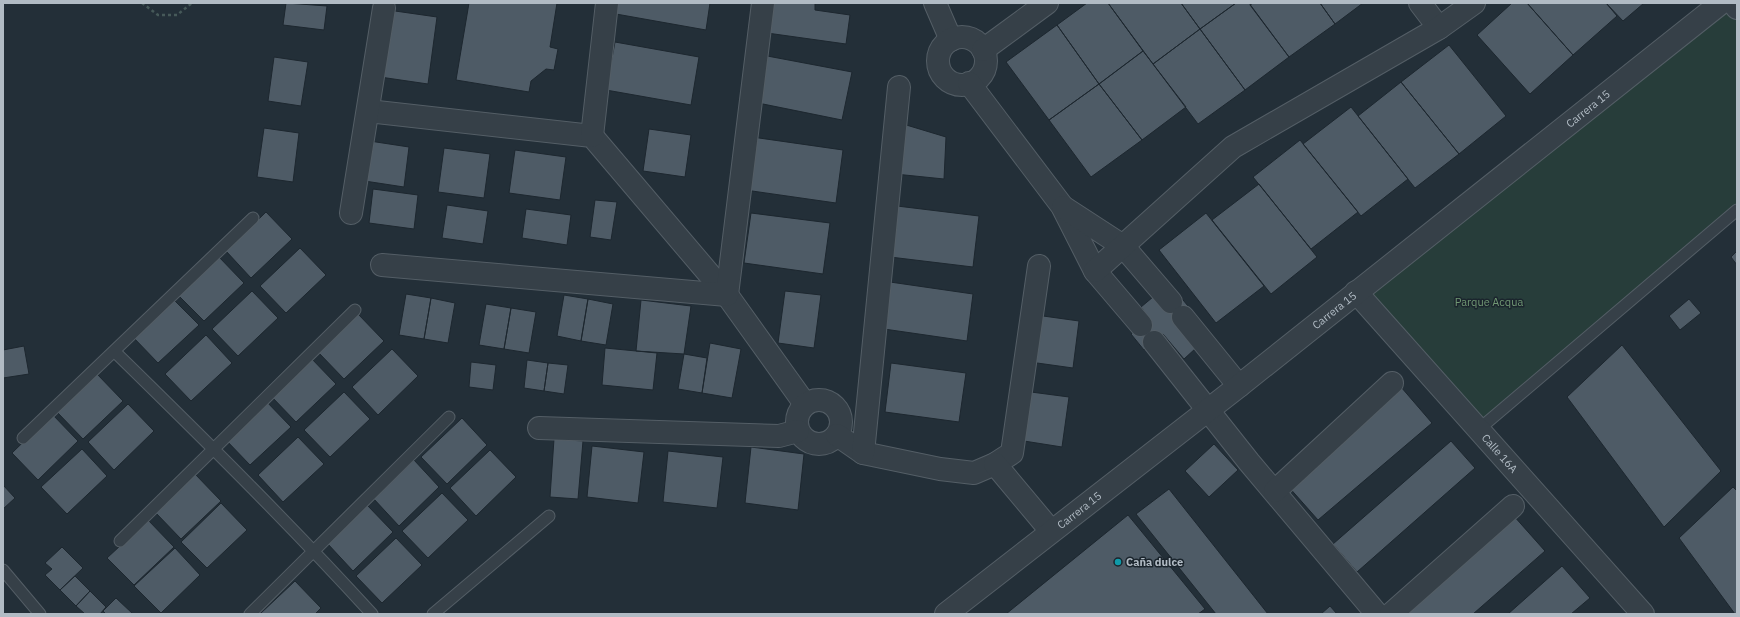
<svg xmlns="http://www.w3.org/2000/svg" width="1740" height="617" viewBox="0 0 1740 617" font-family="'IBM Plex Sans',sans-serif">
<rect width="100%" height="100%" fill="#232f38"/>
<path fill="#273d3a" d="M1721,3L1737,8V210L1478,430L1356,292Z"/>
<path fill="#4e5b66" stroke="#1d272f" d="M286,3L327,6L324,30L283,25Z
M469,3H557L550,47L558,49L554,70L546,69L531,81L529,92L456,80Z
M618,3H710L706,30L616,14Z
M771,3H815V10L850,15L846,44L767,33Z
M1087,3H1108L1143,51L1099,84L1057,25Z
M1108,3H1181L1200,29L1153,64Z
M1181,3H1236L1200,29Z
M1236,3H1249L1289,57L1245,90L1200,29Z
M1253,3H1320L1335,24L1289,57L1250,5Z
M1320,3H1363L1335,24Z
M1512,3H1527L1573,55L1530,94L1477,35Z
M1527,3H1606L1617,16L1573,55Z
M1606,3H1644L1623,21Z
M388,10L437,17L428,84L380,77Z
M1057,25L1099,84L1049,120L1006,62Z
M1200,29L1245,90L1198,124L1153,64Z
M615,42L699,57L691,105L606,90Z
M1449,45L1506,116L1459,154L1401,82Z
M1143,51L1186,107L1142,140L1099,84Z
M762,55L852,72L842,120L753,102Z
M274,57L308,62L301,106L268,101Z
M1401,82L1459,154L1415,188L1358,116Z
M1099,84L1142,140L1091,177L1049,120Z
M1351,107L1408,179L1361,216L1303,144Z
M903,124L946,137L944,179L895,174Z
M264,128L299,133L293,182L257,177Z
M649,129L691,135L685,177L643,171Z
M752,137L843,150L836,203L745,190Z
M363,140L409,147L404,187L358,180Z
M1300,140L1358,212L1311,249L1253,177Z
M444,148L490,154L484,198L438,192Z
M515,150L566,157L560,200L509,193Z
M1259,184L1317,257L1271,294L1212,220Z
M373,189L418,195L414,229L369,223Z
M595,200L617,202L611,240L590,237Z
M447,205L488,211L483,244L442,238Z
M897,206L979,216L973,267L890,257Z
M526,209L571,215L567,245L522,238Z
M266,212L292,239L251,278L226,251Z
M751,213L830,223L823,274L744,263Z
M1206,213L1264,286L1216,323L1159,250Z
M300,248L326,275L286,313L260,286Z
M1737,251V265L1731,257Z
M218,256L244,283L204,321L177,294Z
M890,282L973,294L967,341L884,329Z
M252,291L278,318L238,356L212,329Z
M785,291L821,295L814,348L778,343Z
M406,294L431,298L424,339L399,335Z
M564,295L588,299L581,341L557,336Z
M1179,295L1192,311L1196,348L1184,359L1163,334L1144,350L1131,334L1149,318L1141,307L1153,297Z
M172,298L199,325L158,363L132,336Z
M431,298L455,303L448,343L424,339Z
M588,299L613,304L606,345L581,341Z
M1689,299L1701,313L1680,330L1669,316Z
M641,300L691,306L684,354L636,351Z
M486,304L511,308L504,349L479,345Z
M511,308L536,312L529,353L504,349Z
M358,314L384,341L344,379L318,352Z
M1036,315L1079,321L1073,368L1030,362Z
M206,335L232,363L191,401L165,374Z
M710,343L741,349L732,398L702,393Z
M1622,345L1721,471L1664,527L1567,397Z
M24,346L29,374L3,378V350Z
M605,348L657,353L653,390L602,385Z
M392,349L418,376L378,415L352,387Z
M684,354L707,358L702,393L678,389Z
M310,357L336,384L296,422L270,395Z
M527,360L548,363L544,391L524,388Z
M471,362L496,365L493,390L469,387Z
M548,363L568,365L564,394L544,391Z
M891,363L966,373L959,422L885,412Z
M97,374L123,401L83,439L57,412Z
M1401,387L1432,423L1318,520L1287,485Z
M344,392L370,419L330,457L304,430Z
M1031,392L1069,397L1062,447L1024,441Z
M264,399L291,427L250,465L224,438Z
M128,404L154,431L114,470L88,442Z
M52,414L78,441L38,480L12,453Z
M462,418L487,445L447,484L421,457Z
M298,437L324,464L283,502L258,475Z
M554,439L583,441L578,499L550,497Z
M1451,441L1475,468L1357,572L1333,544Z
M1214,444L1238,470L1209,497L1185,471Z
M592,446L644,452L638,503L587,497Z
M751,447L804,454L798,510L745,503Z
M82,449L107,476L67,514L41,487Z
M490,450L516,477L476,516L450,488Z
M668,451L723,457L717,508L663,502Z
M414,460L439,487L399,526L373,498Z
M195,474L221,501L181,539L155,512Z
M3,485L15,498L3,509Z
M1733,487L1737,491V614H1735L1679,538Z
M1169,489L1268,614H1216L1136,514Z
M442,493L468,520L428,558L402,531Z
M221,503L247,530L207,568L181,542Z
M367,505L393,532L353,571L327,543Z
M1128,515L1205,609L1198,614H1006Z
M1513,515L1545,551L1473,614H1399Z
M148,520L174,547L134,585L107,558Z
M396,538L422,565L382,603L356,576Z
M62,547L83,568L60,590L45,575L52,569L45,563Z
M175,548L200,575L161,613L134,586Z
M1562,566L1590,598L1571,614H1508Z
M75,576L90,591L76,606L60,590Z
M295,581L321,608L315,614H260Z
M90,591L106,607L100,614H85L76,606Z
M116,598L133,614H106L103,611Z
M1330,606L1337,614H1321Z"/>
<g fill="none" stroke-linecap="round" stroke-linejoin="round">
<defs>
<path id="service" d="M114,351C202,437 289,523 372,614
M1478,430L1737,210
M23,438L253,218
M120,541L355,310
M3,570L40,614
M250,614L449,417
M433,614L549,516"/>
<g id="minor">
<path d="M935,3L951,40"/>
<path d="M1420,3L1439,28"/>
<path d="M1733,3L1737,8"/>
<circle cx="962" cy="61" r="24"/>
<path d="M983,50L1047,3"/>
<path d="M969,83L1062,206L1095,271L1141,325"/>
<path d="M368,111L592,136L727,295L805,404"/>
<path d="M592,136L607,3"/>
<path d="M1063,207L1123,246L1171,302"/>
<path d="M351,213L384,8"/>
<path d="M382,265L727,295L763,3"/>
<path d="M1095,271L1233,147L1439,28L1474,3"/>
<path id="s1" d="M1356,292L1643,614"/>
<path d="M1183,317L1239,386"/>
<path d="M1154,342L1249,462L1377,614"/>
<circle cx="819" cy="422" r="22"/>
<path d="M539,428L779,436L798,431"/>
<path d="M837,435L863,453L940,469L974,473L995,464L1012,453L1039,266"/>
<path d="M863,453L899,87"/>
<path d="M995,464L1051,531"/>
<path d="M1275,491L1392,383"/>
<path d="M1391,614L1513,506"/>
</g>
<g id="tertiary">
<path id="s2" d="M946,614L1239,386L1721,3"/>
</g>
</defs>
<use href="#service" stroke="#545e66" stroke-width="13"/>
<use href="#minor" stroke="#545e66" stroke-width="24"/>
<use href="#tertiary" stroke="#545e66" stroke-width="24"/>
<path stroke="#465959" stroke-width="2.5" stroke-dasharray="3 3" stroke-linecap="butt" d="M142,3L158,15H177L192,3"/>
<use href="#service" stroke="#364048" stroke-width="11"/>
<use href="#minor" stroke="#364048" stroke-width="22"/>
<use href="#tertiary" stroke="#364048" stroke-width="22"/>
</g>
<circle fill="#0f9aa8" stroke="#1b252d" stroke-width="1.5" cx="1118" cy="562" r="4"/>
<g text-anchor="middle" stroke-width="3" stroke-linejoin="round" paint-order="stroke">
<g font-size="11" fill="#b1bbc4" stroke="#1b252d">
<text dy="4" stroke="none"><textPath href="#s2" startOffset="817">Carrera 15</textPath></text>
<text dy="4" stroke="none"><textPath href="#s2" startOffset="493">Carrera 15</textPath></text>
<text dy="4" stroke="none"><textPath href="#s1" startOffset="216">Calle 16A</textPath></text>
<text dy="4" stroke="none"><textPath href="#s2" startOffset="169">Carrera 15</textPath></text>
</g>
<g font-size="11" fill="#719874" stroke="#1b252d">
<text x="1489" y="306">Parque Acqua</text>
</g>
<g font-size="11" font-weight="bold" fill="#b1bbc4" stroke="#1b252d" text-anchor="start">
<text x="1126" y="566">Caña dulce</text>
</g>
</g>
<rect width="1740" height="617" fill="none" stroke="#b1bbc4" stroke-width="8"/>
</svg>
